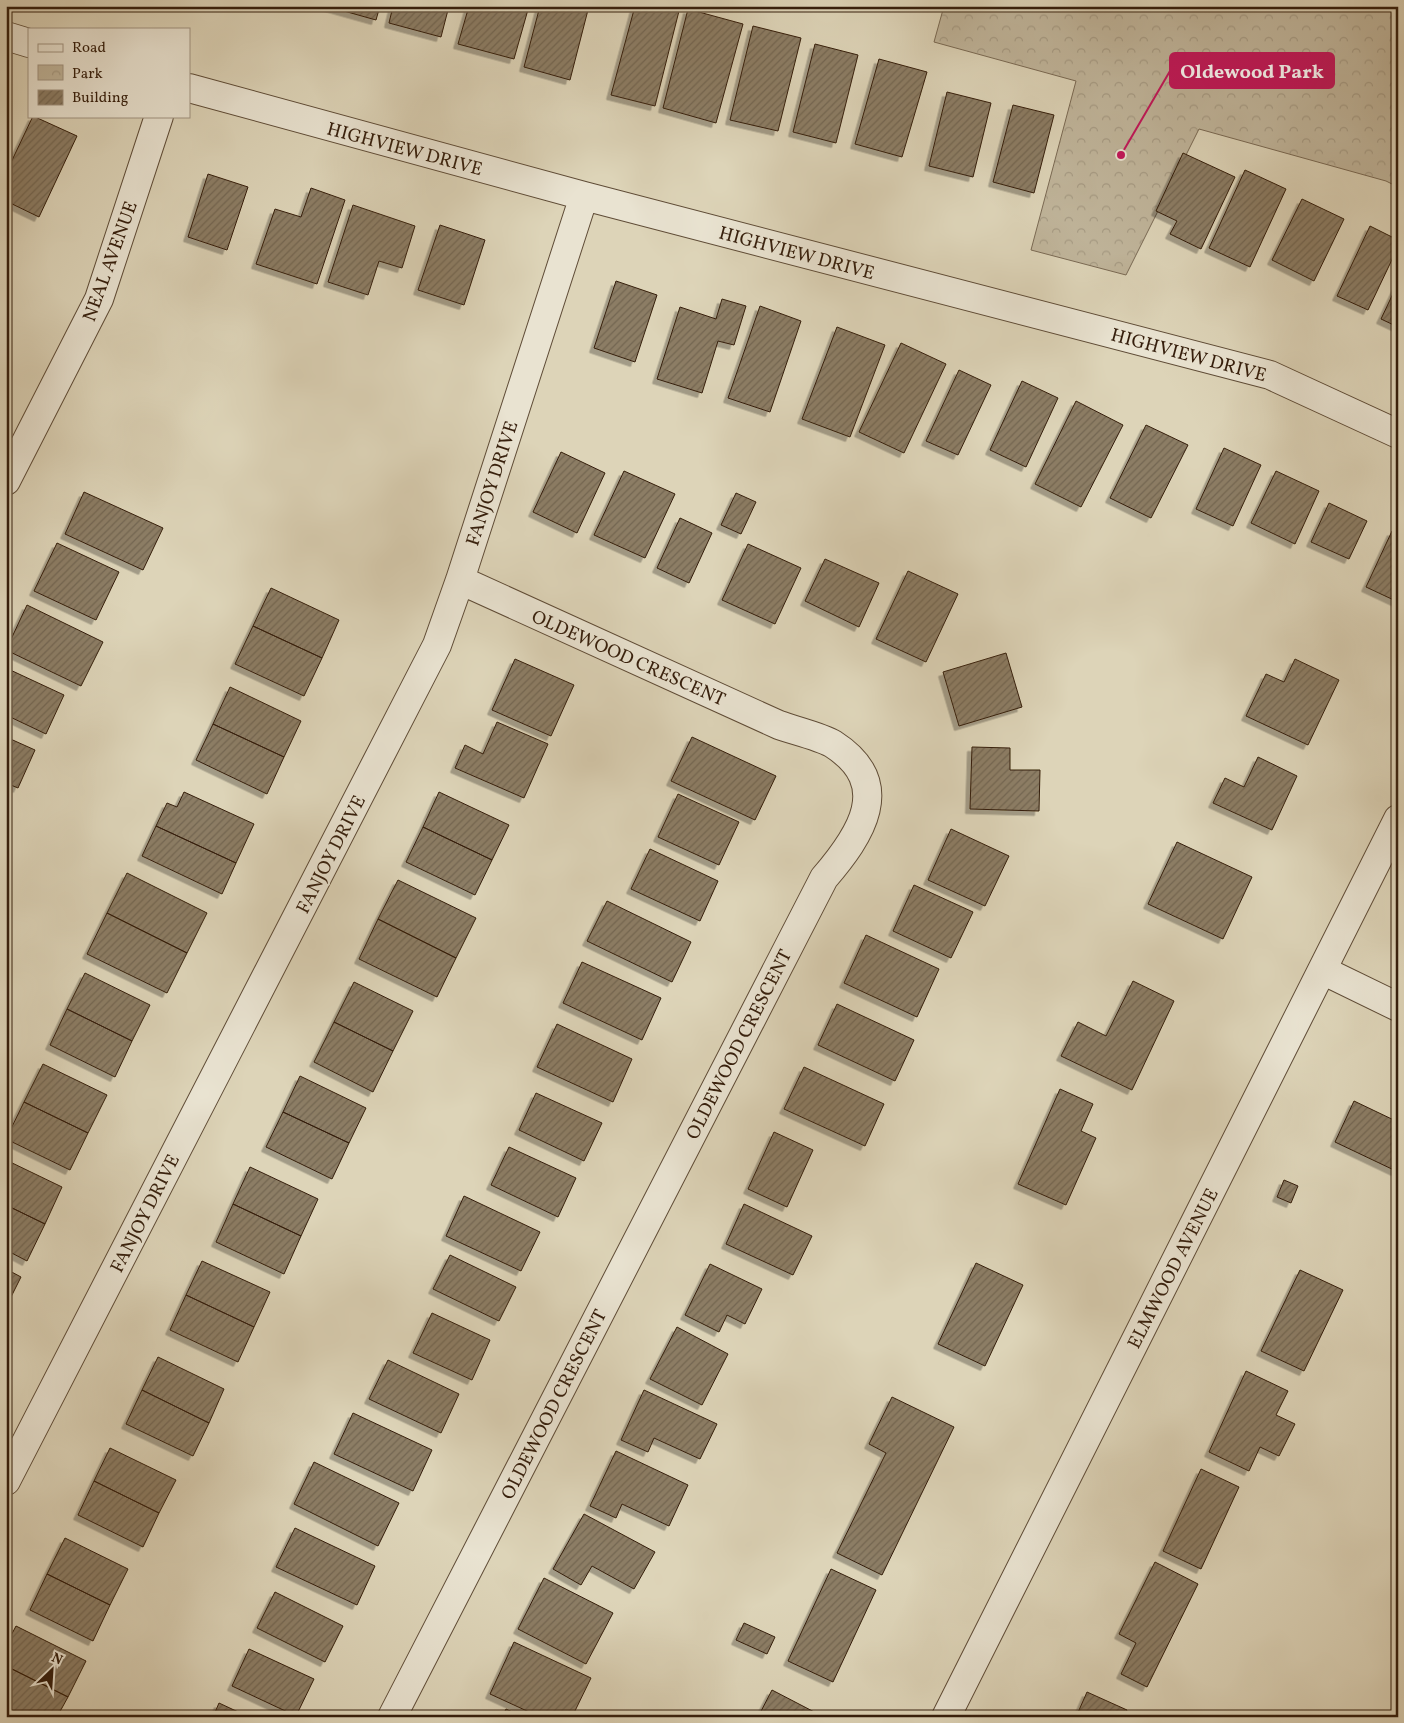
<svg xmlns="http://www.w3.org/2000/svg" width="1404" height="1723" viewBox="0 0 1404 1723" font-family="Vollkorn,serif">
<defs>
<pattern id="park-crowns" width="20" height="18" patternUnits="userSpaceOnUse" patternTransform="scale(1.25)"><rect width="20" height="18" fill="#c0b59b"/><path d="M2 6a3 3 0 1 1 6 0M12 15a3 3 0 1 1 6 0" fill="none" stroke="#a69b84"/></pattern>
<pattern id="building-hatch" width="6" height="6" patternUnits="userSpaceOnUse" patternTransform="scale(1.25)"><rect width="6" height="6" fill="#8c7d65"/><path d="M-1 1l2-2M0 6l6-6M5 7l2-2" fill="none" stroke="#736652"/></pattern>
<filter id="shadow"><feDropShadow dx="-4.5" dy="4.5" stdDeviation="0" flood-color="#0004"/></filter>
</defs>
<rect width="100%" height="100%" fill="#ddd4b8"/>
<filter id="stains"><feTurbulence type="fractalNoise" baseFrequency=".004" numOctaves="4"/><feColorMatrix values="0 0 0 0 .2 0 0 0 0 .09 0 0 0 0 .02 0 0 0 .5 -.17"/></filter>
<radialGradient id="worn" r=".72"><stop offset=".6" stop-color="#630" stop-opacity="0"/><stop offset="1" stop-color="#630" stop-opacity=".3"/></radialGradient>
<path fill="url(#park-crowns)" stroke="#7a6a54" d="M944,6H1398V187L1386,181L1199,129L1126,275L1031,250L1076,81L934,42Z"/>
<path fill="url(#building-hatch)" stroke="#351e0c" filter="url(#shadow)" d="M326,6H380L376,20Z
M393,6H449L441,37L389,23Z
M469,6H529L514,59L458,44Z
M540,6H589L570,80L524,67Z
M635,6H662L679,11L655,106L611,95Z
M688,9L743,24L716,123L663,108Z
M753,26L801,38L778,131L730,120Z
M815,44L858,55L836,143L793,132Z
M879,59L927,72L902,157L855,144Z
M947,92L991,103L973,177L929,166Z
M1013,105L1054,115L1034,193L993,182Z
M33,116L77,136L39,217L6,201V173Z
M1183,153L1235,177L1201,249L1170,234L1177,221L1156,211Z
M1245,170L1286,189L1250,267L1209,248Z
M208,174L248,187L227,250L188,237Z
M311,188L345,200L317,284L256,264L275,209L301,217Z
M1302,199L1344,219L1314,281L1272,260Z
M353,205L415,226L402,268L379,261L368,295L328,282Z
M440,225L485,240L464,305L418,290Z
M1370,226L1398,240V247L1368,310L1337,296Z
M616,281L657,295L635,362L594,348Z
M1398,283V327L1381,319Z
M722,299L746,306L734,345L718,341L702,393L657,379L680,307L716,319Z
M760,306L801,321L770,412L728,398Z
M837,327L885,345L850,437L802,419Z
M901,343L946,364L904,453L859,432Z
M959,370L991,385L958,455L926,441Z
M1022,381L1058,398L1026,467L990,450Z
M1076,401L1123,425L1081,507L1035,484Z
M1146,425L1188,445L1151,518L1110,498Z
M1224,448L1261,465L1233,526L1196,509Z
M561,452L605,473L577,533L533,512Z
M624,471L675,494L645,558L594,535Z
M1276,471L1319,491L1295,544L1251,523Z
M84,492L163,528L143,570L65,534Z
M736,493L756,502L741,534L721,525Z
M1329,503L1367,521L1349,559L1311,542Z
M680,518L712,533L689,583L657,568Z
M1392,531L1398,534V602L1366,587Z
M57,543L119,572L96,620L34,591Z
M748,544L801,568L775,624L722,600Z
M825,559L879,583L859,627L805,601Z
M908,571L958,594L926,662L876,639Z
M271,588L339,620L322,658L253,626Z
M27,605L103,642L81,686L6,650Z
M253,626L322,658L304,696L235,664Z
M1006,653L1022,707L959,726L943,672Z
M515,659L574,685L551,736L492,710Z
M1295,659L1339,680L1308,745L1246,716L1266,674L1284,682Z
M6,668L64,695L46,734L6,715Z
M230,687L301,721L284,757L213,724Z
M497,722L548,744L524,798L455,768L465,745L483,754Z
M213,724L284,757L267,794L196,760Z
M6,737L35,750L18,788L6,783Z
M692,737L776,776L755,820L671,781Z
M972,747L1010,748V770H1040L1039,811L970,809Z
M1258,757L1297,776L1272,830L1213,803L1225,778L1244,787Z
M184,792L254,824L236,863L156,826L167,803L177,807Z
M439,792L509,825L492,860L423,827Z
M678,794L739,822L719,865L658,837Z
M156,826L236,863L222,894L142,856Z
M423,827L492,860L475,895L406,862Z
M951,829L1009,856L985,906L928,880Z
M1177,842L1252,877L1223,939L1148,904Z
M650,849L718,881L700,921L631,889Z
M127,873L207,913L187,953L107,913Z
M398,880L476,918L456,958L378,919Z
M914,885L973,912L951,958L893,931Z
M607,901L691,942L672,982L587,941Z
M107,913L187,953L167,993L87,954Z
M378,919L456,958L437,997L359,959Z
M866,935L939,969L917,1017L844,983Z
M582,962L661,998L642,1040L563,1003Z
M85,973L150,1005L132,1041L67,1009Z
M1133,981L1174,1001L1132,1090L1061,1056L1078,1022L1106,1036Z
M354,982L413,1011L393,1051L334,1022Z
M837,1004L914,1040L895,1081L818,1045Z
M67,1009L132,1041L115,1077L50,1045Z
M334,1022L393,1051L373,1092L314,1062Z
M557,1024L632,1059L613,1102L537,1067Z
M43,1064L107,1095L88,1133L24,1102Z
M804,1067L884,1104L865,1146L784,1109Z
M300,1076L366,1108L349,1143L283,1112Z
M1060,1089L1093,1104L1081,1131L1096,1138L1066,1205L1018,1184Z
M536,1093L602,1123L584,1161L519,1130Z
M1354,1101L1398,1122V1168L1396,1171L1335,1142Z
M24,1102L88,1133L70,1170L6,1139Z
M283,1112L349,1143L332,1179L266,1147Z
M774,1132L813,1150L787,1207L748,1189Z
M509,1147L576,1178L558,1217L491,1185Z
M6,1160L62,1187L45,1224L6,1205Z
M250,1167L318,1199L301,1236L233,1204Z
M1284,1180L1298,1186L1291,1203L1277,1197Z
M464,1196L540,1232L521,1271L446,1236Z
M233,1204L301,1236L284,1274L216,1242Z
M744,1204L812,1236L793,1275L726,1244Z
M6,1205L45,1224L27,1261L6,1250Z
M450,1255L516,1287L499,1321L433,1289Z
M202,1261L270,1292L254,1327L186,1295Z
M976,1263L1023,1285L985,1366L938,1344Z
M710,1264L762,1289L745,1324L727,1315L719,1332L685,1315Z
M6,1269L21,1277L6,1307Z
M1300,1270L1343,1290L1304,1371L1261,1351Z
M186,1295L254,1327L238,1362L170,1330Z
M432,1313L490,1340L472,1380L413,1353Z
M677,1327L728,1354L702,1405L650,1379Z
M158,1357L224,1389L209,1423L142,1390Z
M388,1360L459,1394L441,1433L369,1399Z
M1246,1371L1288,1391L1276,1415L1295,1424L1279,1456L1260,1447L1249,1471L1209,1452Z
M142,1390L209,1423L193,1456L126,1424Z
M644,1390L717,1424L700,1459L654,1438L648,1452L621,1440Z
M892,1397L954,1427L882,1575L837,1553L886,1453L869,1444Z
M353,1413L432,1450L413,1491L334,1454Z
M110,1448L176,1480L159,1513L94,1481Z
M616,1451L688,1485L669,1526L622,1504L616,1518L590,1506Z
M314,1462L399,1503L378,1546L294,1504Z
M1201,1469L1239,1487L1201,1569L1163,1551Z
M94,1481L159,1513L143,1547L78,1515Z
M584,1514L655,1552L634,1589L592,1566L581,1585L553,1569Z
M295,1528L375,1566L357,1605L276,1567Z
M65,1538L128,1569L110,1605L47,1574Z
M1155,1562L1198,1584L1147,1687L1121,1674L1136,1643L1119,1634Z
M831,1569L876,1590L833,1682L788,1661Z
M47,1574L110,1605L93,1641L30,1610Z
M544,1578L613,1613L586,1664L518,1629Z
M275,1592L343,1626L325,1662L257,1628Z
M744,1623L775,1637L767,1654L736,1640Z
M16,1626L86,1661L68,1697L6,1666V1645Z
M514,1642L591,1678L572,1717H540L490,1694Z
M249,1649L314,1679L296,1716L232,1686Z
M6,1666L68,1697L57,1717H17L6,1711Z
M772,1690L822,1716V1717H758Z
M1087,1692L1127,1710L1124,1717H1076Z
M219,1703L249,1717H213Z
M506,1709L523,1717H502Z"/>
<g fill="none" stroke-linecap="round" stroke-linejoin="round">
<defs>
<path id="minor" d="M6,36L29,43
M189,88L584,196L1270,375L1398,434
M6,481L99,299L159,116
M1322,970L1398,1007
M6,1481L437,645L460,580L584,196
M392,1717L824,878C861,835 895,784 833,744C822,737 793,730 779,725L460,580
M946,1717L1398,819"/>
</defs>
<use href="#minor" stroke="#5f4c37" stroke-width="30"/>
<use href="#minor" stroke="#e9e3d1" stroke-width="28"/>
</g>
<g text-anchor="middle" stroke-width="4" stroke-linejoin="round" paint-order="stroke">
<g font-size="19" fill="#351e0c" stroke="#e9e3d1">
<text transform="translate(405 148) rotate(15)" y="7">HIGHVIEW DRIVE</text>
<text transform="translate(797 252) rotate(15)" y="7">HIGHVIEW DRIVE</text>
<text transform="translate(109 261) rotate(-70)" y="7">NEAL AVENUE</text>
<text transform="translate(1189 354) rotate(15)" y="7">HIGHVIEW DRIVE</text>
<text transform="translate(491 483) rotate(-72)" y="7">FANJOY DRIVE</text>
<text transform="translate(629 657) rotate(24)" y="7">OLDEWOOD CRESCENT</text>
<text transform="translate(330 854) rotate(-63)" y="7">FANJOY DRIVE</text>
<text transform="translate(738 1044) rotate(-63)" y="7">OLDEWOOD CRESCENT</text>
<text transform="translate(144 1213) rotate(-63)" y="7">FANJOY DRIVE</text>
<text transform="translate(1172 1268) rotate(-63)" y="7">ELMWOOD AVENUE</text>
<text transform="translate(553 1404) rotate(-63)" y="7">OLDEWOOD CRESCENT</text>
</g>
</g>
<path fill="none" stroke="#c2185b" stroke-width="2" d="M1121 155L1170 71"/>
<circle fill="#c2185b" stroke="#e9e3d1" stroke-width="2" cx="1121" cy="155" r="5"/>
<rect fill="#c2185b" stroke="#c2185b" stroke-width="2" x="1170" y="53" width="164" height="35" rx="5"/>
<g font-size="20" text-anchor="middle" font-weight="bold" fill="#fff">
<text x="1252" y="78">Oldewood Park</text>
</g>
<rect width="1404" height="1723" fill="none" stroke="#ddd4b8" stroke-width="25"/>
<rect x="8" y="8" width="1389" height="1708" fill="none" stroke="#351e0c" stroke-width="2.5"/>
<rect x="12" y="12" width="1379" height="1698" fill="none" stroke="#351e0c"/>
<rect x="28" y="28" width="162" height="90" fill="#e9e3d1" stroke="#a19482"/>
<rect x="38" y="44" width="25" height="8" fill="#e9e3d1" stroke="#a19482"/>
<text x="72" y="52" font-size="15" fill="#351e0c">Road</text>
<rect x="38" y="65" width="25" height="15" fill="url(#park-crowns)" stroke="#a19482"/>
<text x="72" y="78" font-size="15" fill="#351e0c">Park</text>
<rect x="38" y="90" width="25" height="15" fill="url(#building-hatch)" stroke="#a19482"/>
<text x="72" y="102" font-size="15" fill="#351e0c">Building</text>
<g transform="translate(52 1670) rotate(25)" stroke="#e9e3d1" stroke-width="4" paint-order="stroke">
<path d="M0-4L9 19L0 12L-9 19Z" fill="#351e0c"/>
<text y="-8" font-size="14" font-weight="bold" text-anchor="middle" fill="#351e0c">N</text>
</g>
<rect width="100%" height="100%" filter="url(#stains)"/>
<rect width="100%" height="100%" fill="url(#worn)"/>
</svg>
